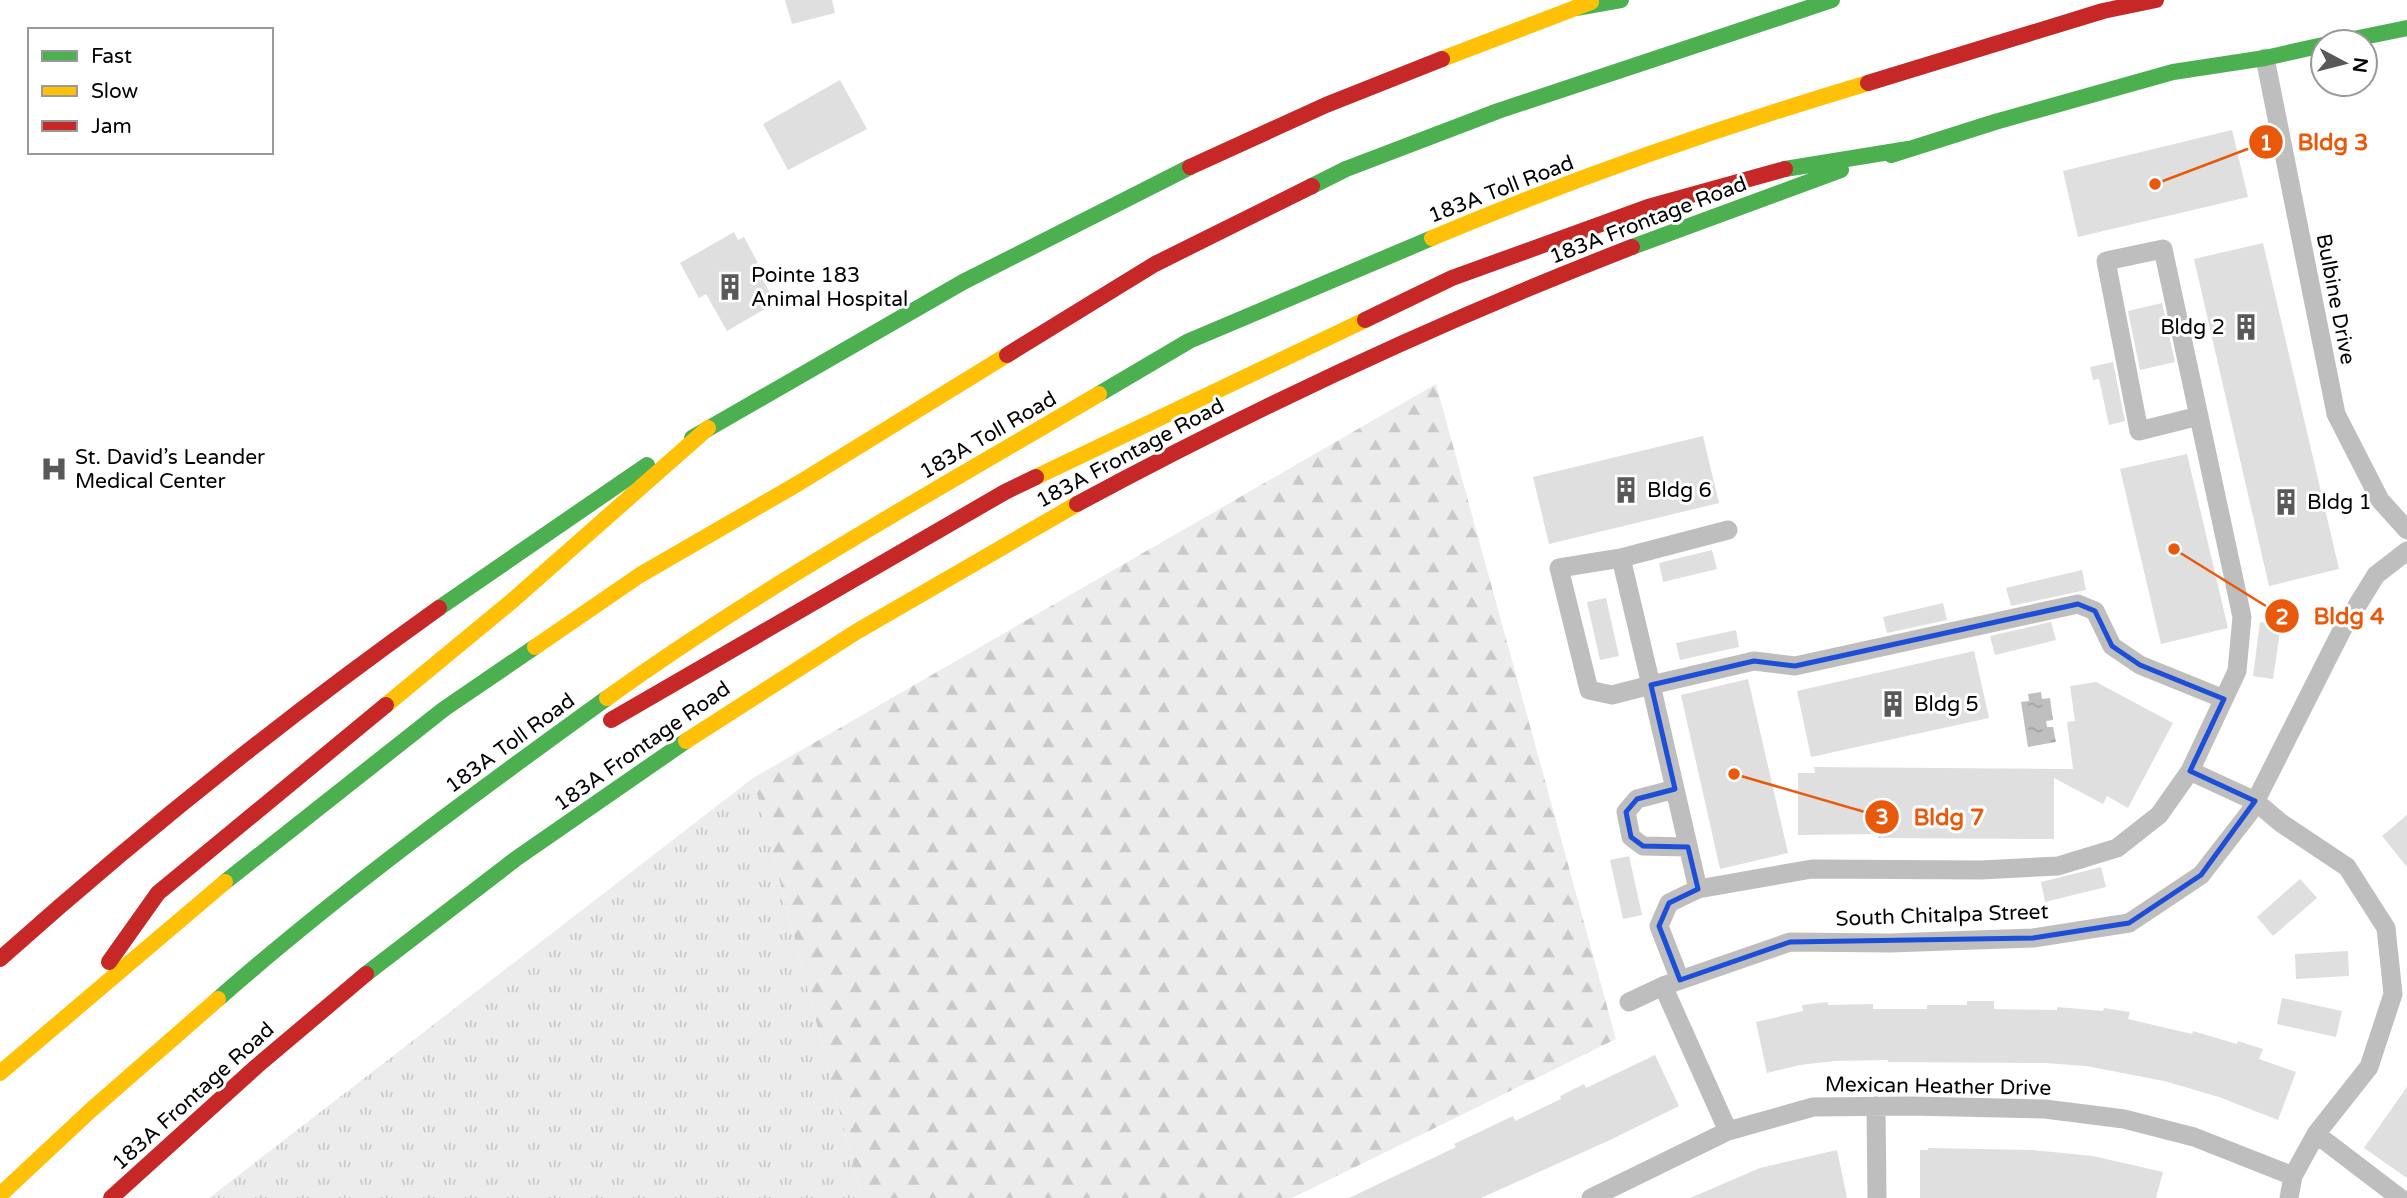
<svg xmlns="http://www.w3.org/2000/svg" width="2407" height="1198" viewBox="0 0 2407 1198" font-family="'Varela Round',sans-serif">
<defs>
<pattern id="grass-tufts" width="24" height="20" patternUnits="userSpaceOnUse" patternTransform="scale(1.75)"><rect width="24" height="20" fill="#ececec"/><path d="M3 7l-1-3M5 7V3M7 7l1-3M15 17l-1-3M17 17v-4M19 17l1-3" fill="none" stroke="#c9c9c9"/></pattern>
<pattern id="forest-firs" width="22" height="20" patternUnits="userSpaceOnUse" patternTransform="scale(1.75)"><rect width="22" height="20" fill="#ececec"/><path d="M5 1l3.5 6h-7zM16 11l3.5 6h-7z" fill="#c9c9c9"/></pattern>
<pattern id="water-ripples" width="26" height="14" patternUnits="userSpaceOnUse" patternTransform="scale(1.75)"><rect width="26" height="14" fill="#bfbfbf"/><path d="M2 4q2-2 4 0t4 0M15 11q2-2 4 0t4 0" fill="none" stroke="#a2a2a2"/></pattern>
</defs>
<rect width="100%" height="100%" fill="#fff"/>
<path fill="url(#grass-tufts)" d="M753,778L862,1198H209Z"/>
<path fill="url(#forest-firs)" d="M1436,384L1616,1039L1292,1198H862L753,778Z"/>
<path fill="url(#water-ripples)" d="M2041,692L2042,699L2050,698L2053,720L2046,721L2047,727H2053L2056,742L2028,747L2021,702L2029,701L2028,694Z"/>
<path fill="#dfdfdf" d="M785,0H832L835,13L792,24Z
M840,80L867,129L788,170L763,124Z
M2232,130L2248,197L2078,237L2063,171Z
M734,232L738,240L744,237L758,263L755,264L775,303L727,331L706,294L699,298L680,263Z
M2263,243L2339,569L2269,586L2194,259Z
M2162,303L2175,362L2140,370L2128,311Z
M2113,362L2125,421L2109,425L2099,379L2093,380L2090,367Z
M1703,436L1719,503L1549,544L1533,477Z
M2187,454L2228,628L2161,644L2120,469Z
M1712,550L1717,569L1663,582L1659,563Z
M2082,570L2086,590L2011,606L2006,588Z
M1606,598L1619,656L1600,660L1587,602Z
M1943,603L1947,620L1887,633L1883,617Z
M2051,622L2056,640L1995,655L1990,636Z
M2260,622L2281,625L2273,679L2253,676Z
M1736,630L1739,647L1680,660L1676,643Z
M1974,651L1989,718L1811,757L1797,691Z
M1748,679L1788,853L1720,869L1681,695Z
M2096,682L2173,723L2128,808L2107,796L2103,804L2054,778V839L1878,838V834L1798,835V773H1815L1814,767L2073,769L2067,722L2075,721L2070,686Z
M2407,815V867L2382,836Z
M1629,856L1642,915L1623,919L1610,860Z
M2101,867L2106,887L2045,902L2041,882Z
M2300,879L2317,898L2273,936L2257,917Z
M2348,951L2349,976L2296,979L2295,954Z
M2282,998L2342,1011L2336,1037L2277,1024Z
M1967,1001H1994V1009L2057,1010V1007L2103,1011L2104,1008L2130,1012L2128,1019L2192,1034L2193,1031L2237,1044L2238,1041L2263,1049L2259,1059L2296,1072L2278,1120L2219,1097L2164,1081L2086,1066L2045,1063L1888,1062V1060L1835,1061L1800,1065L1767,1073L1756,1022L1803,1011L1802,1005L1828,1002V1005L1873,1004V1009H1927V1005H1967Z
M1655,1055L1679,1106L1610,1140L1481,1198H1349L1456,1147L1454,1144L1490,1127L1513,1116L1515,1121L1561,1099L1560,1096L1584,1084L1586,1088Z
M2407,1087V1178L2364,1148Z
M1928,1148L2031,1150L2093,1156L2163,1172L2156,1198H1920V1150H1928Z
M1837,1150L1847,1198H1690L1760,1168Z"/>
<g fill="none" stroke-linecap="round" stroke-linejoin="round">
<path stroke="#bebebe" stroke-width="19" d="M2265,58L2336,414L2380,500L2407,530
M2199,416L2139,431L2106,261L2163,249L2242,617L2237,671L2190,771L2255,801L2281,823L2347,867L2386,928L2393,994L2369,1067L2316,1134L2293,1176L2289,1198
M1621,558L1559,568L1589,690L1612,695L1651,685L1621,558L1728,530
M1675,789L1637,799L1626,812L1631,837L1643,846L1688,847
M1698,889L1812,869L1981,870L2058,866L2117,848L2159,815L2190,771
M1680,980L1659,926L1669,903L1698,889L1651,685L1754,661L1795,666L2078,604L2095,611L2112,646L2140,665L2224,699
M1663,986L1728,1131
M1629,1002L1663,986L1790,942L1890,943L2033,938L2129,923L2201,875L2250,812L2342,630L2376,575L2407,551
M1876,1106L1877,1198
M2316,1134L2400,1198
M1591,1198L1728,1131L1813,1107L1911,1106L2045,1109L2124,1119L2194,1137L2293,1176"/>
<path stroke="#4caf50" stroke-width="16" d="M1576,8L1621,0
M2339,42L2407,28
M1891,155L1995,122L2173,72L2265,58L2323,45
M1785,169L1908,149
M1312,186L1346,169L1498,111L1832,0
M1632,247L1841,170
M1099,394L1189,341L1432,238
M692,438L963,282L1190,167
M439,608L647,465
M225,882L444,709L535,647
M366,974L517,858L686,741
M218,999C341,891 474,794 607,698"/>
<path stroke="#ffc107" stroke-width="16" d="M1442,59L1591,2
M1432,238C1574,178 1721,127 1868,83
M1036,477L1365,320
M535,647L640,575L799,483L1007,355
M607,698C763,586 933,492 1099,394
M386,705L512,601L708,428
M686,741L856,632L1077,504
M0,1073L225,882
M0,1195L91,1110L218,999"/>
<path stroke="#c62828" stroke-width="16" d="M1868,83L2103,11L2156,0
M1190,167L1326,105L1442,59
M1365,320L1452,278L1648,207L1785,169
M1007,355L1155,264L1312,186
M1077,504C1257,407 1441,321 1632,247
M611,720L1005,492L1036,477
M0,959C140,834 286,717 439,608
M109,962L158,893L386,705
M111,1198L257,1066L366,974"/>
</g>
<path fill="none" stroke="#1d4ed8" stroke-width="5" stroke-linejoin="round" d="M2078,604L2095,611L2112,646L2140,665L2224,699L2190,771L2255,801L2201,875L2129,923L2033,938L1790,942L1680,980L1659,926L1669,903L1698,889L1688,847L1643,846L1631,837L1626,812L1637,799L1675,789L1651,685L1754,661L1795,666Z"/>
<defs>
<symbol id="building-bare" viewBox="-9 -9 18 18"><path d="M-4-6H4V6H1V3H-1V6H-4ZM-2.5-4.3h1.7v1.8h-1.7ZM.8-4.3h1.7v1.8H.8ZM-2.5-1h1.7V.8h-1.7ZM.8-1h1.7V.8H.8Z" fill="#595959" stroke="#fff" stroke-width="2.5" paint-order="stroke"/></symbol>
<symbol id="hospital-bare" viewBox="-9 -9 18 18"><path d="M-5-5h3v3.5h4V-5h3V5h-3V1.5h-4V5h-3Z" fill="#595959" stroke="#fff" stroke-width="2.5" paint-order="stroke"/></symbol>
</defs>
<g fill-rule="evenodd">
<use href="#building-bare" x="711" y="268" width="38" height="38"/>
<use href="#building-bare" x="2227" y="308" width="38" height="38"/>
<use href="#hospital-bare" x="35" y="450" width="38" height="38"/>
<use href="#building-bare" x="1607" y="471" width="38" height="38"/>
<use href="#building-bare" x="2267" y="483" width="38" height="38"/>
<use href="#building-bare" x="1874" y="685" width="38" height="38"/>
</g>
<g text-anchor="middle" stroke-width="6" stroke-linejoin="round" paint-order="stroke">
<g font-size="21" fill="#000" stroke="#fff">
<text transform="translate(1501 189) rotate(-21)" y="7">183A Toll Road</text>
<text transform="translate(1648 220) rotate(-21)" y="7">183A Frontage Road</text>
<text transform="translate(2336 299) rotate(79)" y="7">Bulbine Drive</text>
<text transform="translate(988 435) rotate(-30)" y="7">183A Toll Road</text>
<text transform="translate(1130 453) rotate(-28)" y="7">183A Frontage Road</text>
<text transform="translate(510 743) rotate(-36)" y="7">183A Toll Road</text>
<text transform="translate(642 746) rotate(-35)" y="7">183A Frontage Road</text>
<text transform="translate(1942 915) rotate(-2)" y="7">South Chitalpa Street</text>
<text transform="translate(1938 1086) rotate(1)" y="7">Mexican Heather Drive</text>
<text transform="translate(193 1096) rotate(-42)" y="7">183A Frontage Road</text>
</g>
<g font-size="21" fill="#000" stroke="#fff" text-anchor="start">
<text x="751" y="282">Pointe 183<tspan x="751" dy="24">Animal Hospital</tspan></text>
<text x="2225" y="334" text-anchor="end">Bldg 2</text>
<text x="75" y="464">St. David’s Leander<tspan x="75" dy="24">Medical Center</tspan></text>
<text x="1647" y="497">Bldg 6</text>
<text x="2307" y="509">Bldg 1</text>
<text x="1914" y="711">Bldg 5</text>
</g>
</g>
<path fill="none" stroke="#e8590c" stroke-width="2.5" d="M2155 184L2266 142M2174 549L2282 616M1734 774L1882 817"/>
<g fill="#e8590c" stroke="#fff" stroke-width="2.5">
<circle cx="2155" cy="184" r="7"/>
<circle cx="2174" cy="549" r="7"/>
<circle cx="1734" cy="774" r="7"/>
<circle cx="2266" cy="142" r="18"/>
<circle cx="2282" cy="616" r="18"/>
<circle cx="1882" cy="817" r="18"/>
</g>
<g font-size="21" text-anchor="middle" font-weight="bold" fill="#fff">
<text x="2266" y="150">1</text>
<text x="2282" y="624">2</text>
<text x="1882" y="824">3</text>
</g>
<g font-size="23" text-anchor="middle" font-weight="bold" fill="#e8590c" stroke="#fff" stroke-width="6" stroke-linejoin="round" paint-order="stroke">
<text x="2333" y="150">Bldg 3</text>
<text x="2349" y="624">Bldg 4</text>
<text x="1949" y="825">Bldg 7</text>
</g>
<rect x="28" y="28" width="245" height="126" fill="#ffffff" stroke="#999999" stroke-width="2"/>
<rect x="42" y="51" width="35" height="10" fill="#4caf50" stroke="#999999" stroke-width="2"/>
<text x="91" y="63" font-size="21" fill="#000000">Fast</text>
<rect x="42" y="86" width="35" height="10" fill="#ffc107" stroke="#999999" stroke-width="2"/>
<text x="91" y="98" font-size="21" fill="#000000">Slow</text>
<rect x="42" y="121" width="35" height="10" fill="#c62828" stroke="#999999" stroke-width="2"/>
<text x="91" y="133" font-size="21" fill="#000000">Jam</text>
<g transform="translate(2344 63) rotate(97)"><circle r="33" fill="#ffffff" stroke="#999999" stroke-width="2"/>
<path d="M0-5L12 26L0 18L-12 26Z" fill="#595959"/>
<text y="-10" font-size="19" font-weight="bold" text-anchor="middle" fill="#000000">N</text>
</g>
</svg>
